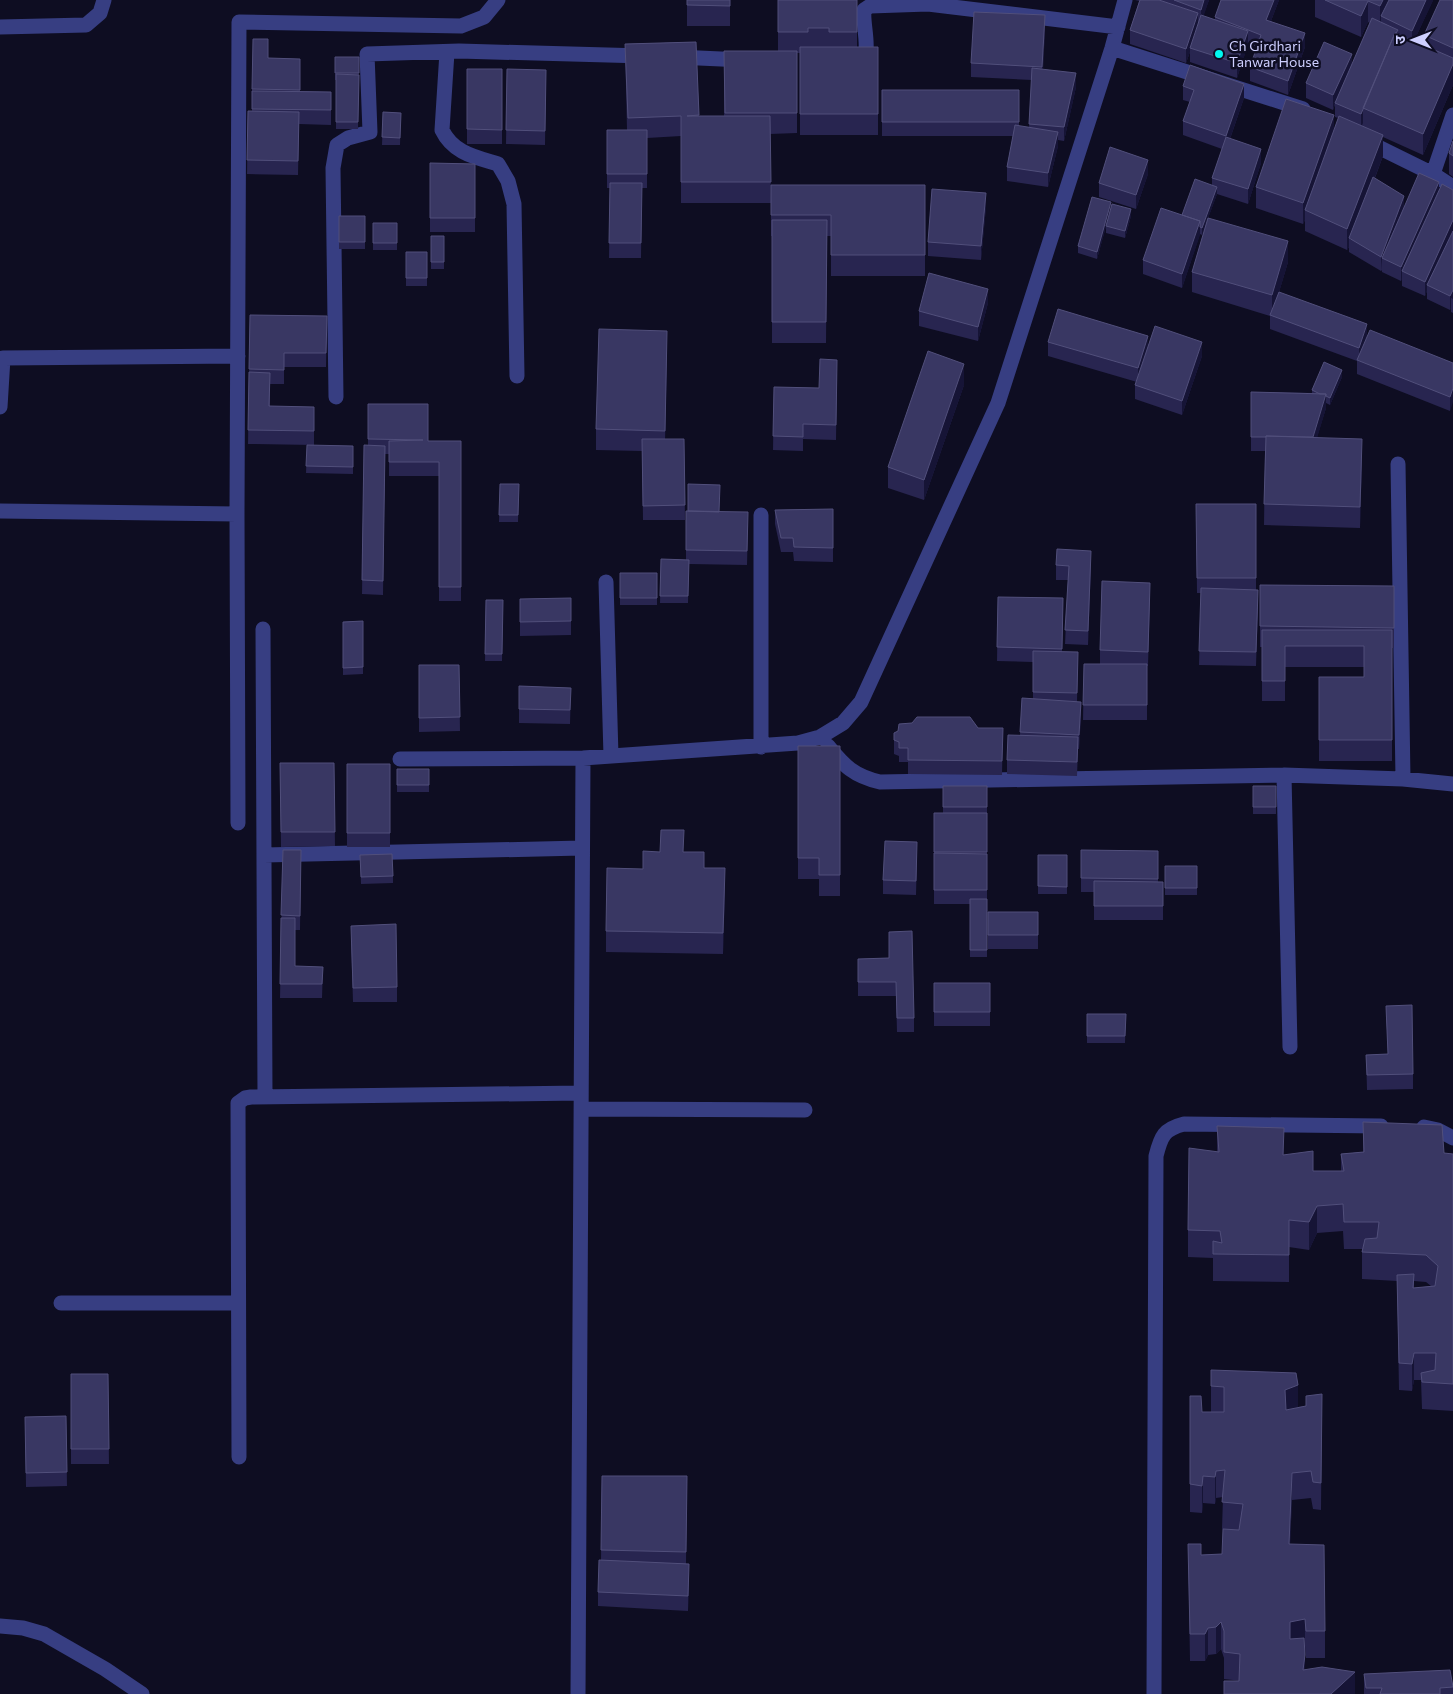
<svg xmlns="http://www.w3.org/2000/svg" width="1453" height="1694" viewBox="0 0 1453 1694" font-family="Commissioner,'Noto Sans Devanagari',sans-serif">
<rect width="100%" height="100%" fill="#0e0d22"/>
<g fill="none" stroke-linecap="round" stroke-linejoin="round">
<path stroke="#373e82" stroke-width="15" d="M0,27L86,25L100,13L104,0
M1112,48L1303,109
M447,52L442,130C453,153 475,157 498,164L508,181L514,204L517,376
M677,57L743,60
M859,64C873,54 862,26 864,10L870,6L928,4L1118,27
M1366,141L1433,174L1453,187
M1433,174L1453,115
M336,397L333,168L337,145L348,138L370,132L367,54L459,51L644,56
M0,407L3,358L238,356
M1398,464L1403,779
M0,511L237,514L239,22L461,26L484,17L498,0
M237,514L238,823
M761,515V747
M606,582L611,756
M263,629L265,1097
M828,746C844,766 854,776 880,782L1284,775L1403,779L1453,784
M400,759L583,758L798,743L820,737L843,723L861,702L998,403L1112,48L1125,0
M1284,775L1290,1047
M264,855L582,848
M581,1109L805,1110
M1424,1127L1438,1130L1453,1138
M61,1303H238
M239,1457L238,1103L245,1098L251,1097L581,1093
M0,1626L23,1628L44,1634L105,1669L142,1694
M578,1694L583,758
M1154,1694L1156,1156C1161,1136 1164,1129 1184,1124L1381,1126"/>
</g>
<path fill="#282550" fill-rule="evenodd" d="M687,0H730V26H687Z
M778,0H857V47H878V135H800V53H797V133L770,134L771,203H681V136L647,138V188H642L641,258H609L610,188H607V130H627L625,44L696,42L699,116H724V51H778Z
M1135,0H1209L1203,16L1215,20V17L1221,0H1279L1271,21L1305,47L1288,95L1250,81V67L1257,47L1248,44L1237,78L1190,62V52L1186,63L1130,44V30L1139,1Z
M1315,0H1433L1414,41L1424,45V35L1453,0V85L1423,155L1383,137V156L1375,178L1404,207L1439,190H1453V313L1451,312V308L1450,310L1427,299V291L1425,296L1402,286V278L1401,281L1382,272V270L1381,271L1349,252V247L1347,250L1305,231V220L1303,224L1256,208V187L1334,130L1338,118L1335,117V105L1333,110L1306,98V83L1352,65L1370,23L1368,22L1361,37L1315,17Z
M1045,30L1043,70L1076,87L1064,141L1058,140V146L1048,187L1007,181V167L1013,136H882V90H1019V126L1029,127L1032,80L971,77V63Z
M335,57H359L358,129H336V80H335Z
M268,58L300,59V91L331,92V125L299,124L298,175L247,174L248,111H252V89Z
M467,69H502V144H467Z
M507,69L546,70L545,145L506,144Z
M1183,86L1244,98L1230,139L1261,163L1248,204L1217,194L1208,218L1288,262L1279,292L1367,336L1453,363L1450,411L1357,374V361L1270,329V316L1192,292V272L1206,224L1202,235L1200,234L1182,288L1143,274V260L1182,215L1212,185V178L1222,149L1183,135V121L1190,102L1183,100Z
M383,112L401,113L400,145H382Z
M1453,141V177L1449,174V153Z
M430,163L475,164V232H430Z
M1148,174L1136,209L1099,197V183Z
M771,185H925V276H831V236H827L826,343H772V236H771Z
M986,207L981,260L928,256V242Z
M1111,208L1131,216L1125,238L1106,233V226L1097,259L1078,253V246Z
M339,216H365V249H339Z
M373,223H397V250H373Z
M431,236H444V269H431Z
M406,252H427V286H406Z
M988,303L978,341L919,326V311Z
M250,315L327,316L326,367H284V384H270V406L314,407V445L248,444Z
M1048,342L1148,348L1202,356L1182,415L1135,399V385L1137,382L1048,356Z
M667,352L665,439H684L685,520H643L642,451L596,450V429Z
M837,374L836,440L803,439V451L773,450L774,387L819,388Z
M1342,377L1330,405L1326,403V408L1317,437L1362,460L1360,528L1264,525L1265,451H1251V392L1312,393V390Z
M964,385L924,500L888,488V467Z
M368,404L428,441H461V601H439V476H389V454H385L383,595L362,594L364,445H368Z
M307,445L353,446V474L306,473Z
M500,484H519L518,522H499Z
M1196,504H1256V590L1258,604L1256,666L1199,665L1201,593H1197Z
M833,509V562L794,561L793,552H781L775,524V510Z
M686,511L720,512L748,526L747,565L689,564L688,603H660L661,559L686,560Z
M1056,565H1091L1088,645L1065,644L1068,580H1056Z
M620,573H657V605H620Z
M1260,585L1394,586V648H1392V761H1319V677H1364V667H1285V701H1262V647H1260Z
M998,597L1063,598L1062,652H1078L1077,702L1081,716L1079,749H1078L1077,776L1007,774V760L1020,735L1022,698L1033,699V662L997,661Z
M1150,597L1148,666H1147V720H1083L1084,664H1100V650Z
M571,598V635L520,636V599Z
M486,600H503L502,661H485Z
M363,621V674L343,675V622Z
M419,665H459L460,731L419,732Z
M519,686L571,688L570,724L519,723Z
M978,728H1003L1002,775L908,774V762H899V756L894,754V733Z
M798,746H840V896H819V879H798Z
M280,763H334L335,846L281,847Z
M347,764H390V847H347Z
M397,769H429V792H397Z
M943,786H987V957H970V904H934V813H943Z
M1253,786H1276V814H1253Z
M283,850H301L300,930H295V966L323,967L322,998H280Z
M1081,850L1158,851V882H1163V920H1094V892H1081Z
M684,852L704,868L725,889L723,954L606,952V931L643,869Z
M360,855L393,876V883L361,884Z
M1038,855H1067V894H1038Z
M917,856L916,895L883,894V880Z
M1165,866H1197V895H1165Z
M988,912H1038V949H988Z
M351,940L397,987V1002H353Z
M889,958L914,1018V1032H897L896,996H858V959Z
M934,983H990V1026H934Z
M1386,1006L1413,1074V1089L1367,1090L1366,1055L1388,1054Z
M1087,1014H1126L1125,1043H1087Z
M1363,1122L1444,1153L1453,1154V1411L1422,1409L1421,1380H1414L1412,1391L1399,1390L1397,1281L1362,1279V1249H1344L1343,1231L1317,1233L1309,1250L1289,1247V1282L1213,1281V1258L1188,1257V1230L1217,1152V1126L1284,1155L1313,1171H1341V1154L1363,1152ZM1414,1281L1426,1282L1431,1286L1414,1288Z
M1211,1370L1298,1407L1306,1406L1322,1394L1321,1510L1313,1509L1311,1498L1292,1500L1290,1544L1325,1631V1658H1306L1305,1646V1669L1355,1694L1224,1679V1658L1221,1649L1216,1654L1208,1655L1205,1661H1190L1188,1544L1201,1555L1222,1554L1239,1530L1222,1529L1223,1497L1216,1498L1215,1504L1203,1503L1202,1513L1190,1512V1396L1202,1412H1211Z
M71,1374H108L109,1464H71Z
M66,1416L67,1486L26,1487L25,1417Z
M602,1476H687L686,1564L689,1578L688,1611L598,1606V1592L601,1560Z
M1364,1674L1453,1686V1694H1364Z"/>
<path fill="#161436" d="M1204,0H1209L1201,24V10Z
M1274,0H1279L1266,34V20Z
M1383,0H1392L1381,16V25L1380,27V6Z
M1426,0H1433V1L1412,45V31Z
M1368,1V22L1361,37V16Z
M1198,13V27L1190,48V52L1186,63V49Z
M1045,15V30L1042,81V67Z
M1248,31V45L1237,78V63Z
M1305,33V47L1288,95V81Z
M1352,54V68L1335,103L1333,110V95Z
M1453,64V85L1423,155V134Z
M1076,73V87L1064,141V127Z
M1244,84V98L1226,150V136Z
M1363,109V123L1361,128V114Z
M1334,115V136L1305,210V220L1303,224V203Z
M1058,132V146L1048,187V173Z
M1383,135V156L1351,240L1349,238V247L1347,250V229Z
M1261,149V163L1248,204V189Z
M1148,160V174L1136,209V195Z
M1439,182V196L1402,271V278L1401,281V267Z
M1217,187V194L1202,235V228Z
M986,193V207L981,260V246Z
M1404,196V210L1382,258L1381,271V257Z
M1111,202V209L1097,259V252Z
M1131,209V216L1125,238V231Z
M1453,220V234L1427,285V291L1425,296V282Z
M1200,221V235L1182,288V274Z
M1288,241V262L1272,316V295Z
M988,289V303L978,341V327Z
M1453,290V299L1451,298V308L1450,310V296Z
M1367,324V339L1359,362V348Z
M667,331V352L665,452V431Z
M1148,336V350L1138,382V368Z
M1202,342V356L1182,415V401Z
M964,364V385L924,500V480Z
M1342,370V377L1330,405V398Z
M1453,388V402L1450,411V397Z
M1326,394V408L1313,452V437Z
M1362,439V460L1360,528V507Z
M1091,551V565L1088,645V631Z
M1081,702V716L1079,749V735Z
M725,868V889L723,954V933Z
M1284,1128V1155H1283Z
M1317,1206V1233L1309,1250V1222Z
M1414,1353V1380L1412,1391V1364Z
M1298,1385V1412L1285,1417V1390Z
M1216,1471V1498L1215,1504V1477Z
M1292,1473V1500L1289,1571V1544Z
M1203,1476V1503L1202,1513V1486Z
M689,1564V1578L688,1611V1596Z
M1305,1619V1646L1290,1649V1666V1622Z
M1221,1622V1649L1216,1654V1627Z
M1208,1628V1655L1205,1661V1634Z
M1305,1655V1682L1303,1670Z
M1355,1672V1694H1331Z"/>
<path fill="#393763" stroke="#514f7b" d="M687,0H730V6L687,5Z
M778,0H857V32H829V28H808V32H778Z
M1140,0H1159L1198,13L1186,49L1130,30Z
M1174,0H1204L1201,10Z
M1221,0H1274L1266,20L1305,33L1288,81L1250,67L1261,35L1215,17Z
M1325,0H1383L1380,6L1368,1L1361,16Z
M1389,0H1426L1412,31L1381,16Z
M1440,0H1453V48L1424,35Z
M974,12L1045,15L1042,67L971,63Z
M1201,15L1248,31L1237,63L1190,48Z
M1372,18L1398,30L1396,33H1395L1361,114L1335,103Z
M1395,33L1453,58V64L1423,134L1363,108Z
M253,39H268V58L300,59V90L252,89Z
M696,42L699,115L687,116H770L771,182H681V116L628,118L625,44Z
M1324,42L1352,54L1333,95L1306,83Z
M800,47H878V114H800Z
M724,51H797V113H725Z
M335,57H359V73H335Z
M1190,65L1244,84L1226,136L1183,121L1194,90L1183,86Z
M1032,68L1076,73L1064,127L1029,124Z
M467,69H502V130L467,129Z
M507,69L546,70L545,131L506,130Z
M336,74L359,75L358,122H336Z
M882,90H1019V122H882Z
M252,91L331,92V110L252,109Z
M1286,99L1334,115L1303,203L1256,187Z
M248,111L299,112L298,161L247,160Z
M383,112L401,113L400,138L382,137Z
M1339,116L1383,135L1347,229L1305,210Z
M1015,125L1058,132L1048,173L1007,167Z
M607,130H647V174H607Z
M1226,137L1261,149L1248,189L1212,178Z
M1453,141V156L1449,153Z
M1110,147L1148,160L1136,195L1099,183Z
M430,163L475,164V218H430Z
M1419,173L1439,182L1401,267L1382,258Z
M1373,177L1404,196L1381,257L1349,238Z
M1195,179L1217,187L1202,228L1200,227V221L1182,215Z
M610,183H642L641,243H609Z
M1442,184L1453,190V220L1425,282L1402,271Z
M771,185H925V255H831V215H771Z
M932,189L986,193L981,246L928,242Z
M1092,197L1111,202L1097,252L1078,246Z
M1112,204L1131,209L1125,231L1106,226Z
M1161,208L1200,221L1182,274L1143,260Z
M339,216H365V242H339Z
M1208,218L1288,241L1272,295L1192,272Z
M772,220H827L826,322H772Z
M373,223H397V243H373Z
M1453,231V290L1450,296L1427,285Z
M431,236H444V262H431Z
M406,252H427V278H406Z
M929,273L988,289L978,327L919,311Z
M1279,292L1367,324L1359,348L1270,315Z
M1058,309L1148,336L1138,368L1048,342Z
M250,315L327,316L326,353H284V370L249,369Z
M1155,326L1202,342L1182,401L1135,385Z
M599,329L667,331L665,431L596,429Z
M1370,330L1453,363V388L1450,397L1357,360Z
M928,351L964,364L924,480L888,467Z
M820,359L837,360L836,425L803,424V437L773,436L774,387L819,388Z
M1324,362L1342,370L1330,398L1326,396V394H1320L1312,390Z
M249,372L270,373L269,406L314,407V431L248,430Z
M1251,392L1326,394L1313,437L1266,436V437H1251Z
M368,404H428V441H461V587H439V462H389V441L423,440L368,439Z
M1266,436L1362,439L1360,507L1264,504Z
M642,439H684L685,505L643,506Z
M307,445L353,446V467L306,466Z
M364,445L385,446L383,581L362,580Z
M500,484H519L518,515H499Z
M688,484L720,485L719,512L688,511Z
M1196,504H1256V578H1197Z
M833,509V548L794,547L793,538H781L775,510Z
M686,511L748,512L747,551L686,550Z
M1057,549L1091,551L1088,631L1065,630L1069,566L1056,565Z
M661,559L689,560L688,596H660Z
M620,573H657V598H620Z
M1102,581L1150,583L1148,652L1100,650Z
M1260,585L1394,586V628L1260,626Z
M1201,588L1258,590L1256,652L1199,651Z
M998,597L1063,598L1062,649L997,647Z
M571,598V621L520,622V599Z
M486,600H503L502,654H485Z
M363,621V667L343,668V622Z
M1262,630H1392V740H1319V677H1364V646H1285V681H1262Z
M1033,651L1078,652L1077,693L1033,692Z
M1084,664H1147V705H1083Z
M419,665H459L460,717L419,718Z
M519,686L571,688L570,710L519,709Z
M1022,698L1081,702L1079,735L1020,732Z
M917,717H970L978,728H1003L1002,761L908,760V748H899V742L894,740V733L898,731L899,724L912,723Z
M1008,735L1078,737L1077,762L1007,760Z
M798,746H840V875H819V858H798Z
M280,763H334L335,832H281Z
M347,764H390V833H347Z
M397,769H429V785H397Z
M943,786H987V807H943Z
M1253,786H1276V807H1253Z
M934,813H987V852H934Z
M661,830H684L683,852H704V868H725L723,933L606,931L607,868L643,869V851L660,852Z
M885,841L917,842L916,881L883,880Z
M283,850H301L300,916L281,915Z
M1081,850L1158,851V879L1081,878Z
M934,853L987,854V890H934Z
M392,854L393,876L361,877L360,855Z
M1038,855H1067V887L1038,886Z
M1165,866H1197V888H1165Z
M1094,881L1163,882V906H1094Z
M970,899H987V950H970Z
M988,912H1038V935H988Z
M281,918H295V966L323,967L322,984H280Z
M396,924L397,987L353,988L351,926Z
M912,931L914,1018H897L896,982H858V959L889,958V932Z
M934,983H990V1012H934Z
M1412,1005L1413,1074L1367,1075L1366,1055L1388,1054L1386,1006Z
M1087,1014H1126L1125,1036H1087Z
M1363,1122L1442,1125L1444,1153L1453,1154V1384L1422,1382L1421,1373L1435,1370L1436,1353H1414L1412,1364L1399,1363L1397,1275L1414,1274L1413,1288L1435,1286L1438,1266L1426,1255L1362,1252L1365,1239L1377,1238L1379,1222H1344L1343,1204L1317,1206L1309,1222L1289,1220V1255L1213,1254V1241L1222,1243L1220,1231L1188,1230L1189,1148L1219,1152L1217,1126L1284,1128L1283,1155L1313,1151V1171H1344L1341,1154L1364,1152Z
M1211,1370L1296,1373L1298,1385L1285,1390L1286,1410L1306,1406V1396L1322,1394L1321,1483L1313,1482L1311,1471L1292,1473L1289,1544L1324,1545L1325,1631H1306L1305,1619L1290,1622V1639L1304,1638L1305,1655L1303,1670L1322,1667L1355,1672L1331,1694H1224V1681H1239L1240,1654L1224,1652V1631L1221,1622L1216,1627L1208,1628L1205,1634H1190L1188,1544H1201V1555L1222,1554L1223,1529L1239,1530L1243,1504L1222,1502L1225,1470L1216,1471L1215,1477L1203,1476L1202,1486L1190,1484V1396H1201L1202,1412H1224V1387L1211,1386Z
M71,1374H108L109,1449H71Z
M66,1416L67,1472L26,1473L25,1417Z
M602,1476H687L686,1552L601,1550Z
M599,1560L689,1564L688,1596L598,1592Z
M1450,1670L1453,1687L1440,1688V1694H1380L1382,1688H1366L1364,1674Z"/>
<circle fill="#00f9f0" stroke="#0e0d22" stroke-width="2" cx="1219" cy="54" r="5"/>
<g text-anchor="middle" stroke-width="5" stroke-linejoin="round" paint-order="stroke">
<g font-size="14" fill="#cecfff" stroke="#0e0d22" text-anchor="start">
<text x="1229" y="51">Ch Girdhari<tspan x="1229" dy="16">Tanwar House</tspan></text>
</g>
</g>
<g transform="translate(1413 40) rotate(270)" stroke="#0e0d22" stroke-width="4" paint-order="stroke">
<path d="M0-4L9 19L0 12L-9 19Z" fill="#cecfff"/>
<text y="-8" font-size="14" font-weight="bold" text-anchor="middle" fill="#cecfff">उ</text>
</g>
</svg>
